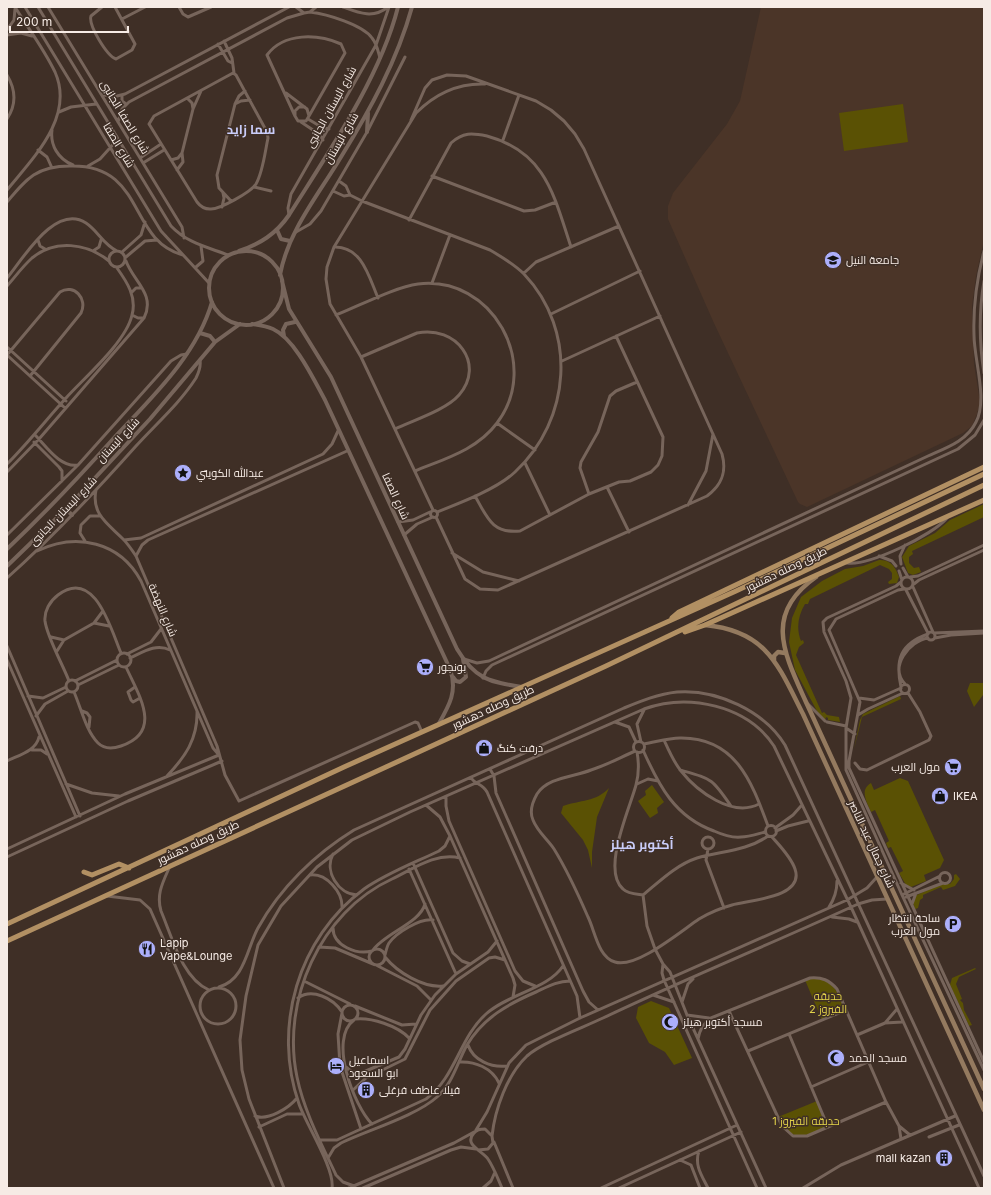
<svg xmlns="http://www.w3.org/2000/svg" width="991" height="1195" viewBox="0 0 991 1195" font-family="Inter,Cairo,sans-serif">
<rect width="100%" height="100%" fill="#3f2f26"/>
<path fill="#4b3528" d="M761,7H984V240L976,276L972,306L974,364L980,402L977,414L972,426L963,433L807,507L800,504L798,502L713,321L668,219V206L673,193L727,124L740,101Z"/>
<path fill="#5a5104" d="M903,104L908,142L844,151L839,113Z
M984,504V517L912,551L913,554L909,557V563L914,568L919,567L921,572L913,575L908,573L902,557L909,546L935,533L950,520Z
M879,560C891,559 896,568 899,577L897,583L889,584L888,582L892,579V573L889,569L880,565L810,599L808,604H805C798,616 796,628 801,641L803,640L804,643L799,647L796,655L822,713L824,712L827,715L839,717L840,722L828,720V718L826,717L825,720L818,713L795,670L789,642L792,618L801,597L822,581L845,569L863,566Z
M970,683H984L983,695L974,707L967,691Z
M900,696L901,699L862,717L854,749L860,720L863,714Z
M900,778L908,781L944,860L940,868L924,875L926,881L911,887L906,885L899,873L903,871L891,847L888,848L886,843L889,841L875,810L871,812C867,802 859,790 871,783L874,790Z
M652,785L664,802L657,808L658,813L650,818L638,801L646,795L645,791Z
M609,788L597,817L592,852V868L588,850L583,840L561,813L563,806C580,800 596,802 609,788Z
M956,874L960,879L955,886L943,890L941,887L923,895V898L920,900L918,908L915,909L913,903L915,896L940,884H950L954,879V875Z
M975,968L976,969L959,977L956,984L962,999L960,1000L963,1003L964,1010L972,1025L969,1026L950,985L952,978Z
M810,978C833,978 837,991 846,1010L822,1020L805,980Z
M651,1001L669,1008L692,1058L674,1065L665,1052L649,1043L636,1018L638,1007Z
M817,1101L828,1127L800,1137L787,1132L778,1117Z"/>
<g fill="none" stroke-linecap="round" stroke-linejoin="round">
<path stroke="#77655b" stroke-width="3" d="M25,7L161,231L209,283
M38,7L171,226C187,243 207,247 228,255
M48,7L182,227L184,238
M102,7L91,16C88,25 107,56 116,59L132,50L135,44L115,7
M179,7L183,14L188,17L211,7
M296,7L304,13L310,12L316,7
M343,7C359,13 373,19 388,7
M310,12C327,14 363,25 372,38C377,44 378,51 380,58
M122,19L145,7
M7,30L14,20L15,9
M7,35L21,33L32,36
M224,41L232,58L234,73
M218,44L228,61L232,63
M233,73L236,75L267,132L268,138C265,152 263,172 256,184C251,192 219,210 210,209C204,209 200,206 197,202L149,124L154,116Z
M7,75C16,90 17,104 7,119
M286,93L307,109L309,116L306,121H298L295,116V111L299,107H305
M101,94L113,97L125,94L289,7
M122,95V101L126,104
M187,98L192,103L193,109
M235,104L241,101L250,100
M59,112L71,107L96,104
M295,116L267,55C284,32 318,34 341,44L345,53L309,116
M308,119L323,128L329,129
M411,120L425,88L432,80L447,75L466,76L536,101L551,110L564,121L575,134L584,149L722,454C727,472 722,485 707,496L498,590L480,589L465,579L436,517
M118,122L122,109L129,102L287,18L304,13
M301,122L319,134L323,140
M52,130C50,145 58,159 73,165
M503,140L519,95
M38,150L47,157L52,168
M140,158L161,144
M171,160L178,158L182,153
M143,163L164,150
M88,166L100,159L118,139
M177,170L183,162L182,153L193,109L201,91
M432,176L524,211L535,210L556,202
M339,181L346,186L350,195L362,201L490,250C502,257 514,264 524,274C578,331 571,420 515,472C497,489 460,503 437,512
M254,187L271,191
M7,190C33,158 75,117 55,72C44,49 28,28 15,7
M333,191L344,196L350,195
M231,201L219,188L217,175L235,104L239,96L245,91
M7,202C27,178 37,166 70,166C146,164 127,240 183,255
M222,207L224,198L223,193
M289,215L288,208L291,194L376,45L389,7
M409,220L451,143C463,132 472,133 487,136C546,152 554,196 571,247
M296,232L310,224L321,211L367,132L405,57
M38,240L40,246L45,249
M334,247C362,246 369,277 378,298
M109 259a8 8 0 1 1 16 0a8 8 0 1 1-16 0Z
M93,251L99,247L101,240
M122,252L141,235L145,222
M126,257L145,241L157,240
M196,267L203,261L201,246
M524,273L536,262L619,226
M7,278C23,259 55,203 86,223C98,231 103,244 117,251
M984,281C979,311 979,342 984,373
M432,283L450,235
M7,286C15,277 23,266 32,258C55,239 87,243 109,261
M132,292L136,288H142
M551,314L640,271
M132,315L138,318H144
M336,315C359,306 395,287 418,284C492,275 542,364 497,423C477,450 444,459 415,471
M7,347L66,401
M7,355L60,292C74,283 88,299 81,313L30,376
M7,355L65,408
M361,357L417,333C456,325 486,364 459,395C446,410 414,420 395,429
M562,361L660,316
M497,423L535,450
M35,435C46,446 60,468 78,465
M34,442L59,467L62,471V481
M525,463L550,515
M7,464C28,443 46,420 66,398C85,377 126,342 132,315C137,297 127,282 117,268
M7,472L39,439L144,318C156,294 133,281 126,261
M607,487L629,532
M96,490C91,514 108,524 123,539C128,544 132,550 136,556L217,746L225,775L239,801L415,722L418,723L422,732
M589,494L580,468L581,462L598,432L610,396L616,391L637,382
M475,496C487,517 492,534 520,531L589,494L619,482L630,481L651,472L658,465L662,456L663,437L616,336
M688,505L706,471L713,434
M433,510L361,357L330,304L326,279L327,267L334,247L416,113C435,94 458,83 485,84
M430.5 514a3.5 3.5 0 1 1 7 0a3.5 3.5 0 1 1-7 0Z
M398,522L413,520L430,512
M7,535L78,465L171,361L181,355L187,354
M404,535L417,524L433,517
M124,540L141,538L323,454L332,444L338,431
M85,541L80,533L81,525L90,516H99
M37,551C77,532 120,542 141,581L213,748L219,755
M452,553L483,572L519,581
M136,556L142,545L148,540L347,451
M879,556L892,561L896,566
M847,563C869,566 933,535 947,518
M901,564L900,556L905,545
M903,568L908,577
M899,571L902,580
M901 583a6 6 0 1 1 12 0a6 6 0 1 1-12 0Z
M910,577L918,576L984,545
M7,578C53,537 95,492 136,446C156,424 180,403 196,378C199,372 201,366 200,360
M901,582L896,586L827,618L823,622L824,632L846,681L851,698L846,728V770L902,895L984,1070
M914,584L919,580L984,550
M913,587L933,632
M904,589L898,590L836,619L829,630L860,702L849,761V768L984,1062
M906,590L928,633
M94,623L109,626
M927 636a4 4 0 1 1 8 0a4 4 0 1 1-8 0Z
M934,633L984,631
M51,637L64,640
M935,638L951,635L984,633
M7,646L80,816
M57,651L64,640L94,623L103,611
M117 660a7 7 0 1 1 14 0a7 7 0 1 1-14 0Z
M127,654L151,642L161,629
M130,658C143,652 156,643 170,650
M464,659L477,663L489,661L928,456C946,448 967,441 976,422C988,399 974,360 974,335C973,307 977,278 984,251
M7,660L76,817
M483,678L486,671L492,665L958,449L975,435L984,420
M66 686a6 6 0 1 1 12 0a6 6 0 1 1-12 0Z
M69,681C63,665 47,637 45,621C44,611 50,601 58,595C95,567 111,630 121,653
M75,681L117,660
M905,684C889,667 909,641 928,638
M900.5 689a4.5 4.5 0 1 1 9 0a4.5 4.5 0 1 1-9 0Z
M78,685L119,665
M135,687L128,692L131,700L133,702L140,698
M901,687C895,660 900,644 928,634
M74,692C81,708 86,731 98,743C104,749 112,749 121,746C164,732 138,694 126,667
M28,696L43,698L66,687
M859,698L874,700L901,688
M808,704L825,721
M82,711L87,713L90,717L89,727
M858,715L868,709L903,693
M36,716L45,704L68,691
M615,722L629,727L636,742
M827,722L846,726
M846,728L855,734
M664,740C669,751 673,761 681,771C697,791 732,818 759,804
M633.5 747a5.5 5.5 0 1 1 11 0a5.5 5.5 0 1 1-11 0Z
M641,742L637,724L644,710
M644,744C656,742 668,738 680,738C736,737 752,783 768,826
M32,750H41L47,754
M643,750C659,786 675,817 714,831C723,835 731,838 741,837C749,837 757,834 765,832
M635,751C621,757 607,765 591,770C574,777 548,777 537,794C533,801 529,811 533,820C537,831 548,840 554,849C567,870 578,894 588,917C595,931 598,957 615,962C636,969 681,931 699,919C709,913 721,908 732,905C749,900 805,898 795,869C791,857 780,846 772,837
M637,752C639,763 639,774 636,785C630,808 601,870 623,889C628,894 636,894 643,895C660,881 676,865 697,858C721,851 747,851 768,836
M7,761C19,755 36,751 39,737
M855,763L860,769L867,770L929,740L931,736L920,712L908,693
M490,769L494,776L496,793L583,991L589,1002L598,1010
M680,770C712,779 712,778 731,806
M167,776C185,757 198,739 197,711
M471,778C475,784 483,784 487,792L577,996L580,1018
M66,784L92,793L119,796
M637,784L648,779L658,781
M446,797V806L449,821L515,971L523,981L535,986
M426,805L440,817L450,836L513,978L515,985L513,997
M765.5 831a5.5 5.5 0 1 1 11 0a5.5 5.5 0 1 1-11 0Z
M775,828L793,815L801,806
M776,831L788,826L808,821
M702 843a6 6 0 1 1 12 0a6 6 0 1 1-12 0Z
M7,849L125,794L219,755
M708,849L706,860L724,908
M333,854C324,871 338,894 357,895
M7,857L128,801L222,761
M413,863L453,953L462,961L470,964
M170,866C163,882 156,894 161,911C172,937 182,978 209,990
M409,869L456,974
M939.5 878a5.5 5.5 0 1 1 11 0a5.5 5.5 0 1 1-11 0Z
M310,875C326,873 343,892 342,908
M901,883L914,890
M904,894L940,876
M643,895L647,926L655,949L663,964L670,972L687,1015L766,1188
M107,896L140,900L150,909L274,1188
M906,897L943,883
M912,904L916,893
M829,907C835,898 837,891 837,881
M832,917L849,919L857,922
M333,928C333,946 357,955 372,951
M319,947L335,948L373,964
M369 957a8 8 0 1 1 16 0a8 8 0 1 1-16 0Z
M373,950C385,933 420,923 425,904
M385,955C386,951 387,946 389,943C396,933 420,918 433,920
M385,957C397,972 423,988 443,986
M663,964L662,973L664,980L757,1188
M376,965L417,986L431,1000
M304,981L350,1004
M219,987C245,980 247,948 258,928C280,888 315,854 354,830L624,708C641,701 658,694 677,692C717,689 764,711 785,745L984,1176
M200 1006a18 18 0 1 1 36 0a18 18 0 1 1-36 0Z
M653,995L674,1002
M298,998C312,988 333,998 342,1012
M682,1002L688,984L693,979
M342 1013a8 8 0 1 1 16 0a8 8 0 1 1-16 0Z
M355,1006L402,1025L416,1024
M729,1011L782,1126L793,1136H807L886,1102
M342,1013L338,1034L340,1066L361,1129
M687,1015L709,1018
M355,1019C371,1017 398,1026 409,1038
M354,1020C328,1039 354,1106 372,1124
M885,1023L897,1009
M789,1034L828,1127
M857,1035L885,1023L902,1022
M698,1039C700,1029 703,1024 711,1018L810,978C822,977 829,980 837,989L886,1102L899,1126L901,1139
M468,1045C473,1060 491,1068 507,1066
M748,1051L846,1010
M459,1062C475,1061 492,1068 499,1083
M346,1067L352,1072L361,1073L399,1057L405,1049L421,1015L435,995L456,974L488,952L497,941
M811,1087L868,1062
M353,1090L366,1078L405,1059L430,1010L456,981L489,958L495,957L505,960
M255,1116C268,1121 289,1108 297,1098
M899,1126L910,1135
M259,1127L287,1114H303
M476,1130L487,1112L509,1063L526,1045L580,1018L847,900L867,888L877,877
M492,1136C495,1109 507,1075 527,1056C543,1042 582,1028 603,1018C687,978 773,943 858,904L872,900L887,899
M929,1137L959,1125
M320,1140H337L426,1099C456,1077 459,1038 486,1014C508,994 548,989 563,966
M494,1142L513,1188
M478,1150L488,1149L493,1143L492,1136L485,1129C481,1129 477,1129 474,1133C463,1145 483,1151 488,1159C494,1168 498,1179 502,1188
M699,1151C694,1165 702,1176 708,1188
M328,1158L334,1148L341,1143C368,1130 416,1116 437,1097C453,1083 457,1063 467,1045C483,1018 508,1004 536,992C547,987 557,981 570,981
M680,1160L691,1165L700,1188
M354,1186L343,1182L336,1175C321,1143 304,1111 297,1077C281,1001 320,912 392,879C413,869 436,852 460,858
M284,1188L249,1099L242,1070L240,1040L246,996L258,945L281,906L317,867L352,840L410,812L644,709C688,693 747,705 774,746L851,907L979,1188
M332,1188C335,1169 306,1124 299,1104C272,1027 298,938 364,889C387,873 414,863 439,851L445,846L450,836
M349,1188L454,1143L474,1132
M363,1188L451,1150L461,1147L476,1149
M483,1188L491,1181L495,1172
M601,1188L737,1125
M619,1188L741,1132
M803,1188L841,1165L955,1116"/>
<path stroke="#77655b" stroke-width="4" d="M367,132L368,113
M277,230L281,239L290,241
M239,251C260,244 276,234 289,215C328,153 380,78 398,7
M209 288a37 37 0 1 1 74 0a37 37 0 1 1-74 0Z
M280,275C288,231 319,194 341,157C370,110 397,61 412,7
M282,281L289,309L331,377L457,649C475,679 489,682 522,687
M252,324C259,325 266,326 273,329C295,339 314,380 325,400L450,669C458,691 449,706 438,725
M200,333L210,336L215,342
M284,336L283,330L286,324L295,322
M66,509L72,515
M7,549C44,514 79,477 113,439C150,399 196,357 212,302
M7,566L66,509L150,419L215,342L240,324
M453,677L456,681L460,682L466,677L463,659"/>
<path stroke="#947a5f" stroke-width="4.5" d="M816,577C763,614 784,653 806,702L984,1089
M705,625C767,631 778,665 803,714L984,1110
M774,661V656L778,652L785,653"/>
<path stroke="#b29063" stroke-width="5" d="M672,618L679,612L984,467
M685,632L705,625L984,500
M84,872L92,875L119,864L129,868
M7,924L344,767L736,591L984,474
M7,941L606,666L984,485"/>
</g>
<defs>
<symbol id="university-disc" viewBox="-11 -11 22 22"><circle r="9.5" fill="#acaffb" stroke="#3f2f26"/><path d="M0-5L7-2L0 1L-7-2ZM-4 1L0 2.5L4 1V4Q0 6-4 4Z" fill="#111"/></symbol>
<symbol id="sight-disc" viewBox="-11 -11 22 22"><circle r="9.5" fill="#acaffb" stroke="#3f2f26"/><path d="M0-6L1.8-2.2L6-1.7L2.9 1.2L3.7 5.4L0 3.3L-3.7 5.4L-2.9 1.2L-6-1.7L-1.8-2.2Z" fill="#111"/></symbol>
<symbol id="supermarket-disc" viewBox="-11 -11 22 22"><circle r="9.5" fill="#acaffb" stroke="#3f2f26"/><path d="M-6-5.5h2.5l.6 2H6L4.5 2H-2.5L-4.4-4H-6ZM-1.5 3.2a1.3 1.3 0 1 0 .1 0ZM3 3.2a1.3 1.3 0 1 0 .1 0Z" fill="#111"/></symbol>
<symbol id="shop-disc" viewBox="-11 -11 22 22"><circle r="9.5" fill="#acaffb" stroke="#3f2f26"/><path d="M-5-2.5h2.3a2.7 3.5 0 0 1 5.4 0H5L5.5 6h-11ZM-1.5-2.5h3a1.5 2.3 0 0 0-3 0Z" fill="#111"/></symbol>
<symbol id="parking-disc" viewBox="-11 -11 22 22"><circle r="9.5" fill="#acaffb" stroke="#3f2f26"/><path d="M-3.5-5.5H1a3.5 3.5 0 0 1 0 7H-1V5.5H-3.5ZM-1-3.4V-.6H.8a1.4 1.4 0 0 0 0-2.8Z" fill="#111"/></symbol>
<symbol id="restaurant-disc" viewBox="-11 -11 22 22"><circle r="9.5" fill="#acaffb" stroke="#3f2f26"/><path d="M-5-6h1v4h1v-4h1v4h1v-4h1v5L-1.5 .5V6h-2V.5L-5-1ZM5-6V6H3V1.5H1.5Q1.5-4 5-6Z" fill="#111"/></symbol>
<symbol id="mosque-disc" viewBox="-11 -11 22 22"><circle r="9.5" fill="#acaffb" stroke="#3f2f26"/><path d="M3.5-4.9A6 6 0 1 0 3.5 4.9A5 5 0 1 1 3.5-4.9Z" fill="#111"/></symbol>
<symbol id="hotel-disc" viewBox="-11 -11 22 22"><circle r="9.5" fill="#acaffb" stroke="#3f2f26"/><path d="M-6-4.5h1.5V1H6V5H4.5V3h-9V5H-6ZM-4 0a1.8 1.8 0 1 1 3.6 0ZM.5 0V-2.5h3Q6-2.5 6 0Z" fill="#111"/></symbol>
<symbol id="building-disc" viewBox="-11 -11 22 22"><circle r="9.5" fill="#acaffb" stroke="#3f2f26"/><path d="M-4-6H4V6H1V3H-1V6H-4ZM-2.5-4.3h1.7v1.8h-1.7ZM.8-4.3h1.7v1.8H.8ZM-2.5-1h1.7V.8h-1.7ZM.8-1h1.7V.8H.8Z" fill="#111"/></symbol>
</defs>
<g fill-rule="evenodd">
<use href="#university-disc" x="823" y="250" width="20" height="20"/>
<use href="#sight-disc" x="173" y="463" width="20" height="20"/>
<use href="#supermarket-disc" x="415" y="657" width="20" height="20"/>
<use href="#shop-disc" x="474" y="738" width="20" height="20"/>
<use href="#supermarket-disc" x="943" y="757" width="20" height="20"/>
<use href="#shop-disc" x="930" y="786" width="20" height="20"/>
<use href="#parking-disc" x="943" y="914" width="20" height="20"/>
<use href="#restaurant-disc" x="137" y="939" width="20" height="20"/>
<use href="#mosque-disc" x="660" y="1012" width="20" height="20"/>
<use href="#mosque-disc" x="826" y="1048" width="20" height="20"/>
<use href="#hotel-disc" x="326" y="1056" width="20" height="20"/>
<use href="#building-disc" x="356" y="1080" width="20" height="20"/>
<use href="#building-disc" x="934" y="1148" width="20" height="20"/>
</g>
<g text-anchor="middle" stroke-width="3" stroke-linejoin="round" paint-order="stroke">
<g font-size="11" fill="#f6ebe5" stroke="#3f2f26">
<text transform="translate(331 107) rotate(-61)" y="4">شارع البستان الجانبى</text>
<text transform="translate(125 117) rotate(59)" y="4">شارع الصفا الجانبى</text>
<text transform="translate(341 138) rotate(-60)" y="4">شارع البستان</text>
<text transform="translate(119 145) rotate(59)" y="4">شارع الصفا</text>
<text transform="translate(118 440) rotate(-47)" y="4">شارع البستان</text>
<text transform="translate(396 496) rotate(65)" y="4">شارع الصفا</text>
<text transform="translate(63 511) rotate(-46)" y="4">شارع البستان الجانبى</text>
<text transform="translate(786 569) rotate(-26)" y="4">طريق وصله دهشور</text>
<text transform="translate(163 610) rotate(67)" y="4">شارع النهضة</text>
<text transform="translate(493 707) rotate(-25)" y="4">طريق وصله دهشور</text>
<text transform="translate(198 842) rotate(-25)" y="4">طريق وصله دهشور</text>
<text transform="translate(872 844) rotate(65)" y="4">شارع جمال عبد الناصر</text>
</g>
<g font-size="11" fill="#f6ebe5" stroke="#3f2f26" text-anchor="start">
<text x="846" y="264">جامعة النيل</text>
<text x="196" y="477">عبدالله الكويتي</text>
<text x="438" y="671">بونجور</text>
<text x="497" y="752">درفت كنگ</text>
<text x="940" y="771" text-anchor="end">مول العرب</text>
<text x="953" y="800">IKEA</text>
<text x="940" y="922" text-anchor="end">ساحة انتظار<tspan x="940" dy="13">مول العرب</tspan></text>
<text x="160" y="947">Lapip<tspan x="160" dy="13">Vape&amp;Lounge</tspan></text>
<text x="683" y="1026">مسجد أكتوبر هيلز</text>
<text x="849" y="1062">مسجد الحمد</text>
<text x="349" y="1064">اسماعيل<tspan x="349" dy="13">ابو السعود</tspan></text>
<text x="379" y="1094">فيلا عاطف فرغلى</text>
<text x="931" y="1162" text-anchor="end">mall kazan</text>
</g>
<g font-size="11" fill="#e2d24a" stroke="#3f2f26">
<text x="828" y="1000">حدبقه<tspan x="828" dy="13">الفيروز 2</tspan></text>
<text x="806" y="1125">حدبقه الفيروز 1</text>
</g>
<g font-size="13" font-weight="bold" fill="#cacdf9" stroke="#3f2f26">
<text x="251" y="134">سما زايد</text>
<text x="642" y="849">أكتوبر هيلز</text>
</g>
</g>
<rect width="991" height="1195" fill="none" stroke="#f6ebe5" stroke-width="16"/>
<path d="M10 26v6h118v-6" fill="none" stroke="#f6ebe5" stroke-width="2"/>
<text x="16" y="26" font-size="12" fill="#f6ebe5" stroke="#3f2f26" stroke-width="3" paint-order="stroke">200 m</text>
</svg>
